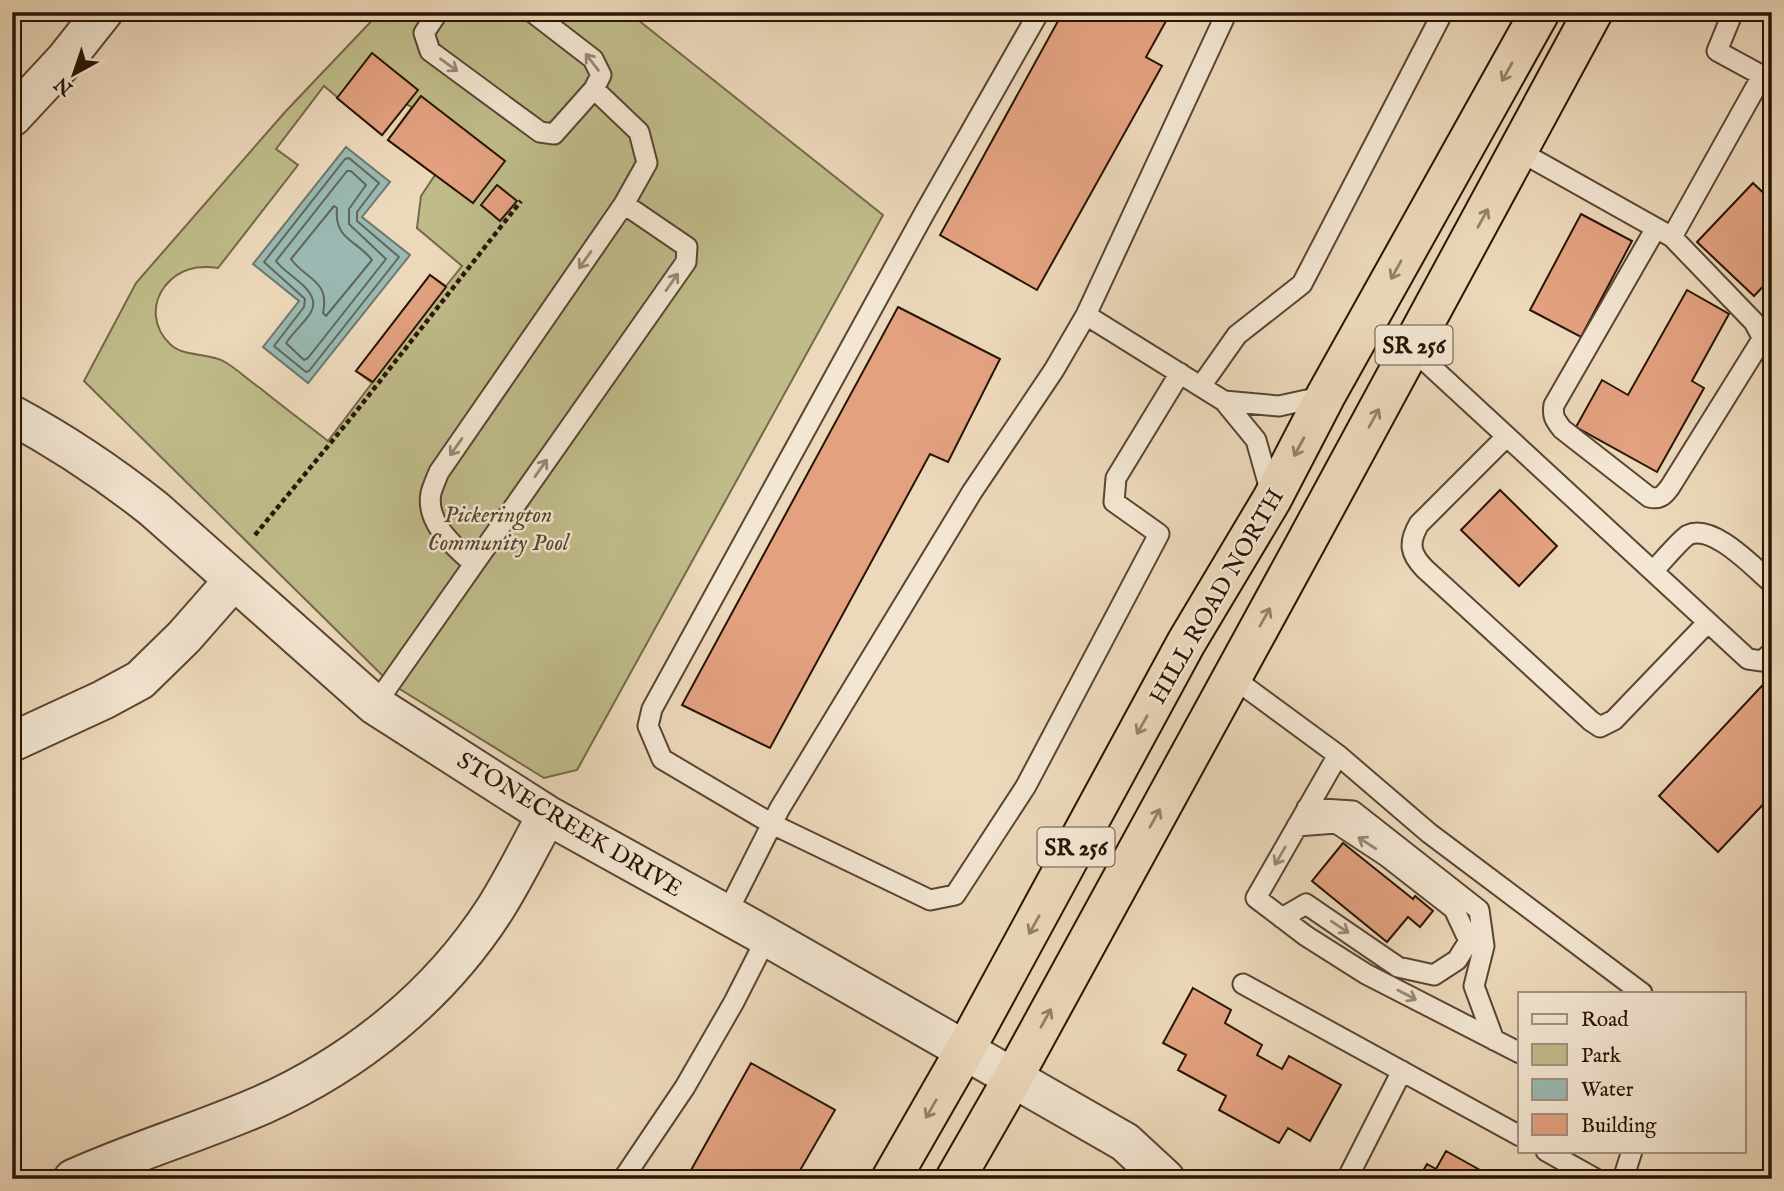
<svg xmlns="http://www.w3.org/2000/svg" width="1784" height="1191" viewBox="0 0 1784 1191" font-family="'IM FELL English',serif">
<rect width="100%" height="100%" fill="#ecd8ba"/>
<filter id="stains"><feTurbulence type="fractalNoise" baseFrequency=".00286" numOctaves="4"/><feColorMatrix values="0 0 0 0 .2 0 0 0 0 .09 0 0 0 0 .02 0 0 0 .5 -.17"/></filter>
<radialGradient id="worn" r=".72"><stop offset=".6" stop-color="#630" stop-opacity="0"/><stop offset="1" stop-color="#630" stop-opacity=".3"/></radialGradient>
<path fill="#bfbc8a" stroke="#746848" stroke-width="2" fill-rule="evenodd" d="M380,12H628L883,215L577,770L544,778L390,683L84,381L136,283L285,112ZM324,86L382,135L406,104L412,107L388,140L435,175L421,196L417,228L462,266L446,286L430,275L356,371L372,383L328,441C305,423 282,406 260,388C248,380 237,369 225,362C209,352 184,358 170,344C153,328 151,304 165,286C179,269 196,265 218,268L298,165L276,149Z"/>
<path fill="#99b9b2" stroke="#6c776d" stroke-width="2" d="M346,147L390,182L362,217L410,255L308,383L263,347L299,301L253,264Z"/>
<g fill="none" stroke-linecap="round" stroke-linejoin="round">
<path stroke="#60665c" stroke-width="2" d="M349,158L379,183L357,212V221L399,257L309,371L306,372L274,346L304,307L305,299L264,262L345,159Z
M347,171H351L366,185L349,209V224L386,259L308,358L304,360L286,343C304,317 331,307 297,280C290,274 281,268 276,261Z
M334,206L337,208C334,240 357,240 372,260L326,316L323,313C330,280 306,280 291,259Z"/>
</g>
<path fill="#e3a180" stroke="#281405" stroke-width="2" d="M1063,12H1171L1146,57L1162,66L1037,290L940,235Z
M372,53L418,90L382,135L337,98Z
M421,96L505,161L473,203L388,140Z
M1753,183L1772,201V277L1754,296L1697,242Z
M497,185L517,201L500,221L481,205Z
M1581,214L1632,241L1581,337L1530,310Z
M430,275L446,287L373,382L356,371Z
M1687,290L1729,314L1692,381L1704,388L1657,472L1576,427L1602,380L1628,395Z
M898,307L1000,359L948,462L930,454L770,748L682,705Z
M1500,490L1557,546L1519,586L1461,530Z
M1772,675V795L1718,852L1659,796Z
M1343,843L1413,899L1415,896L1433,911L1420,927L1408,917L1387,942L1312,881Z
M1193,988L1231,1010L1225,1023L1262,1045L1257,1055L1282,1069L1289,1056L1341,1085L1310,1141L1288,1128L1279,1143L1219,1110L1226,1096L1178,1070L1186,1055L1163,1043Z
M751,1063L835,1110L795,1179H686Z
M1446,1151L1496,1179H1418L1427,1164L1436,1169Z"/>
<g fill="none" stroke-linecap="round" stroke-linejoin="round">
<defs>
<path id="lane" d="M438,12L424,33L430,51L540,132L554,134L594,89L601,75L593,59L532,12
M1039,12L925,212L652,709L648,726L662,759L772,824L930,900L955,895L1026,786L1159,534L1114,502L1116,478L1180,373
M1733,12L1717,51L1772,81
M1519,151L1672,237L1762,76
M1656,228L1554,405C1552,416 1555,420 1562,429L1649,497C1660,500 1664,495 1670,487L1761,341V335L1754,322L1672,237
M1086,315L1224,401L1256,440L1272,497
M1412,349L1748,659L1762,661L1772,652
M1201,386L1237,335L1302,284L1443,12
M1224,401L1279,406L1325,396
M1506,437L1419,524C1408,543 1410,554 1425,569L1591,721L1600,727L1614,720L1708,622
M474,564C455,547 425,523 431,493C433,486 436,479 439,472L624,204L647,163L639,132L594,89
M1653,571C1661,563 1680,540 1688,535C1713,523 1754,568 1772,583
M1232,677L1338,755L1429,833L1642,993
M375,705L686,262L687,247L624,204
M1338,755L1256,898L1306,936L1366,974L1520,1053
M1307,808L1353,811L1479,910L1484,946L1474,986L1494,1040
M726,915L780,808L972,492L1054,370L1086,315L1227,12
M1282,918L1306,904L1398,967L1434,975L1457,960L1469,941L1454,909L1386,856L1336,823L1297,826
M1243,984L1520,1136
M1546,1151L1596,1179
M623,1179L685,1087L734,1002L767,937
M1347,1179L1402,1071
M1623,1179L1632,1151"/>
<path id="street" d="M12,117L65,60L103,12
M12,415C62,442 110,474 154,509L375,705L547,815L767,937L1125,1142L1165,1179
M12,742L103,700L140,680L184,637L234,580
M73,1179C135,1151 200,1132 262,1105C356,1063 439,996 495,909C514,879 530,846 547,815"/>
<path id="highway" d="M891,1179L965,1050L1186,643L1272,499L1326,395L1540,12
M955,1179L1013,1078L1304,546L1593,12"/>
</defs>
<use href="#lane" stroke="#594532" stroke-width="23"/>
<use href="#street" stroke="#594532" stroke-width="42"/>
<use href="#highway" stroke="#281405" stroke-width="42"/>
<path stroke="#281405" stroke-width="4.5" stroke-dasharray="5 3.5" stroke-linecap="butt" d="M255,535L351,418L521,201"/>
<use href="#lane" stroke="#f3e6d2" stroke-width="19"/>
<use href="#street" stroke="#f3e6d2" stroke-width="38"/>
<use href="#highway" stroke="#ecd8ba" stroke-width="38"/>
</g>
<defs><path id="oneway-shaft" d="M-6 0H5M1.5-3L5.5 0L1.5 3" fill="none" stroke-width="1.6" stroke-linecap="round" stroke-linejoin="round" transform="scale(1.75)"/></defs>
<g stroke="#988876">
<use href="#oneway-shaft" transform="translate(592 62) rotate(-128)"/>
<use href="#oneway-shaft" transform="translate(449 65) rotate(36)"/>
<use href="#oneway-shaft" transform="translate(585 260) rotate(125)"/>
<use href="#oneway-shaft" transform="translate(672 282) rotate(-55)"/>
<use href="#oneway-shaft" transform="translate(456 447) rotate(125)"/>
<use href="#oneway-shaft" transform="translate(541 468) rotate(-55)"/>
<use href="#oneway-shaft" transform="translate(1367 843) rotate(-147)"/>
<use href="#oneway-shaft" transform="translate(1280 856) rotate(120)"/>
<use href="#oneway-shaft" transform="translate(1340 927) rotate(34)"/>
<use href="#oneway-shaft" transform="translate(1407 995) rotate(28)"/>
</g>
<g stroke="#948069">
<use href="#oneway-shaft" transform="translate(1507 72) rotate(119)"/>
<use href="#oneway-shaft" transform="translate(1483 218) rotate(-61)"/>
<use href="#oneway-shaft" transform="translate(1396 270) rotate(119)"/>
<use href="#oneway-shaft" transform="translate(1374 418) rotate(-61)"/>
<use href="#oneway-shaft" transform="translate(1299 447) rotate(118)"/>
<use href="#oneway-shaft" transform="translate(1265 617) rotate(-61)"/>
<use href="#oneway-shaft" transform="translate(1142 725) rotate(119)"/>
<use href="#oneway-shaft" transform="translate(1155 818) rotate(-61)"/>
<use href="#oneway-shaft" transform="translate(1034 925) rotate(119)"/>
<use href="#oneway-shaft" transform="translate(1046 1018) rotate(-61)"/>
<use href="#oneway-shaft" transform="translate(931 1109) rotate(120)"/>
</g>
<g text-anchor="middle" stroke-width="5" stroke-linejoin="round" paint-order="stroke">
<g fill="#f3e6d2" stroke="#655342" stroke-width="2">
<rect x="1375.5" y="325.5" width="77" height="39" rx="5"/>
<rect x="1037.5" y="827.5" width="77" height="39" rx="5"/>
</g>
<g font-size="23" font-weight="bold" fill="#281405">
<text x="1414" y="353">SR 256</text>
<text x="1076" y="855">SR 256</text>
</g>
<g font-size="24" font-style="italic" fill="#55462d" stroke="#f3e6d2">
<text x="498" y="522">Pickerington<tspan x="498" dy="28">Community Pool</tspan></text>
</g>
<g font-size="24" fill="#281405" stroke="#f3e6d2">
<text transform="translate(1216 596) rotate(-60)" y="8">HILL ROAD NORTH</text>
<text transform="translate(570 824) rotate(31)" y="8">STONECREEK DRIVE</text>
</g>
</g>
<rect width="1784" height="1191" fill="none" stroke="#ecd8ba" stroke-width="42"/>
<rect x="14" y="14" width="1756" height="1163" fill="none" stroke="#281405" stroke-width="3.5"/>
<rect x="21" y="21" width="1742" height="1149" fill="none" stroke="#281405" stroke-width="2"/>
<rect x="1518" y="992" width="228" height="161" fill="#f3e6d2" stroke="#a29280" stroke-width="2"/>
<rect x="1532" y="1014" width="35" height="10" fill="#f3e6d2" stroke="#a29280" stroke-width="2"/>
<text x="1581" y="1026" font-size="21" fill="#281405">Road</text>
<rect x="1532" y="1044" width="35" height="21" fill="#bfbc8a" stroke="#a29280" stroke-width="2"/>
<text x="1581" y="1062" font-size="21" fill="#281405">Park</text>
<rect x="1532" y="1079" width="35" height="21" fill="#99b9b2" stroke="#a29280" stroke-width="2"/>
<text x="1581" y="1096" font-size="21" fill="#281405">Water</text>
<rect x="1532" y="1114" width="35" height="21" fill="#e3a180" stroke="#a29280" stroke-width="2"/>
<text x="1581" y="1132" font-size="21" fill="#281405">Building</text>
<g transform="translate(74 74) rotate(220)" stroke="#f3e6d2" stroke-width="5" paint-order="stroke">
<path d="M0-5L12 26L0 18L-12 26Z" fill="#281405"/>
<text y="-10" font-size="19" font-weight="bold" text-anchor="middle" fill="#281405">N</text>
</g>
<rect width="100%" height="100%" filter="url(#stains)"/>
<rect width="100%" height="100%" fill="url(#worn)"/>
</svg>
